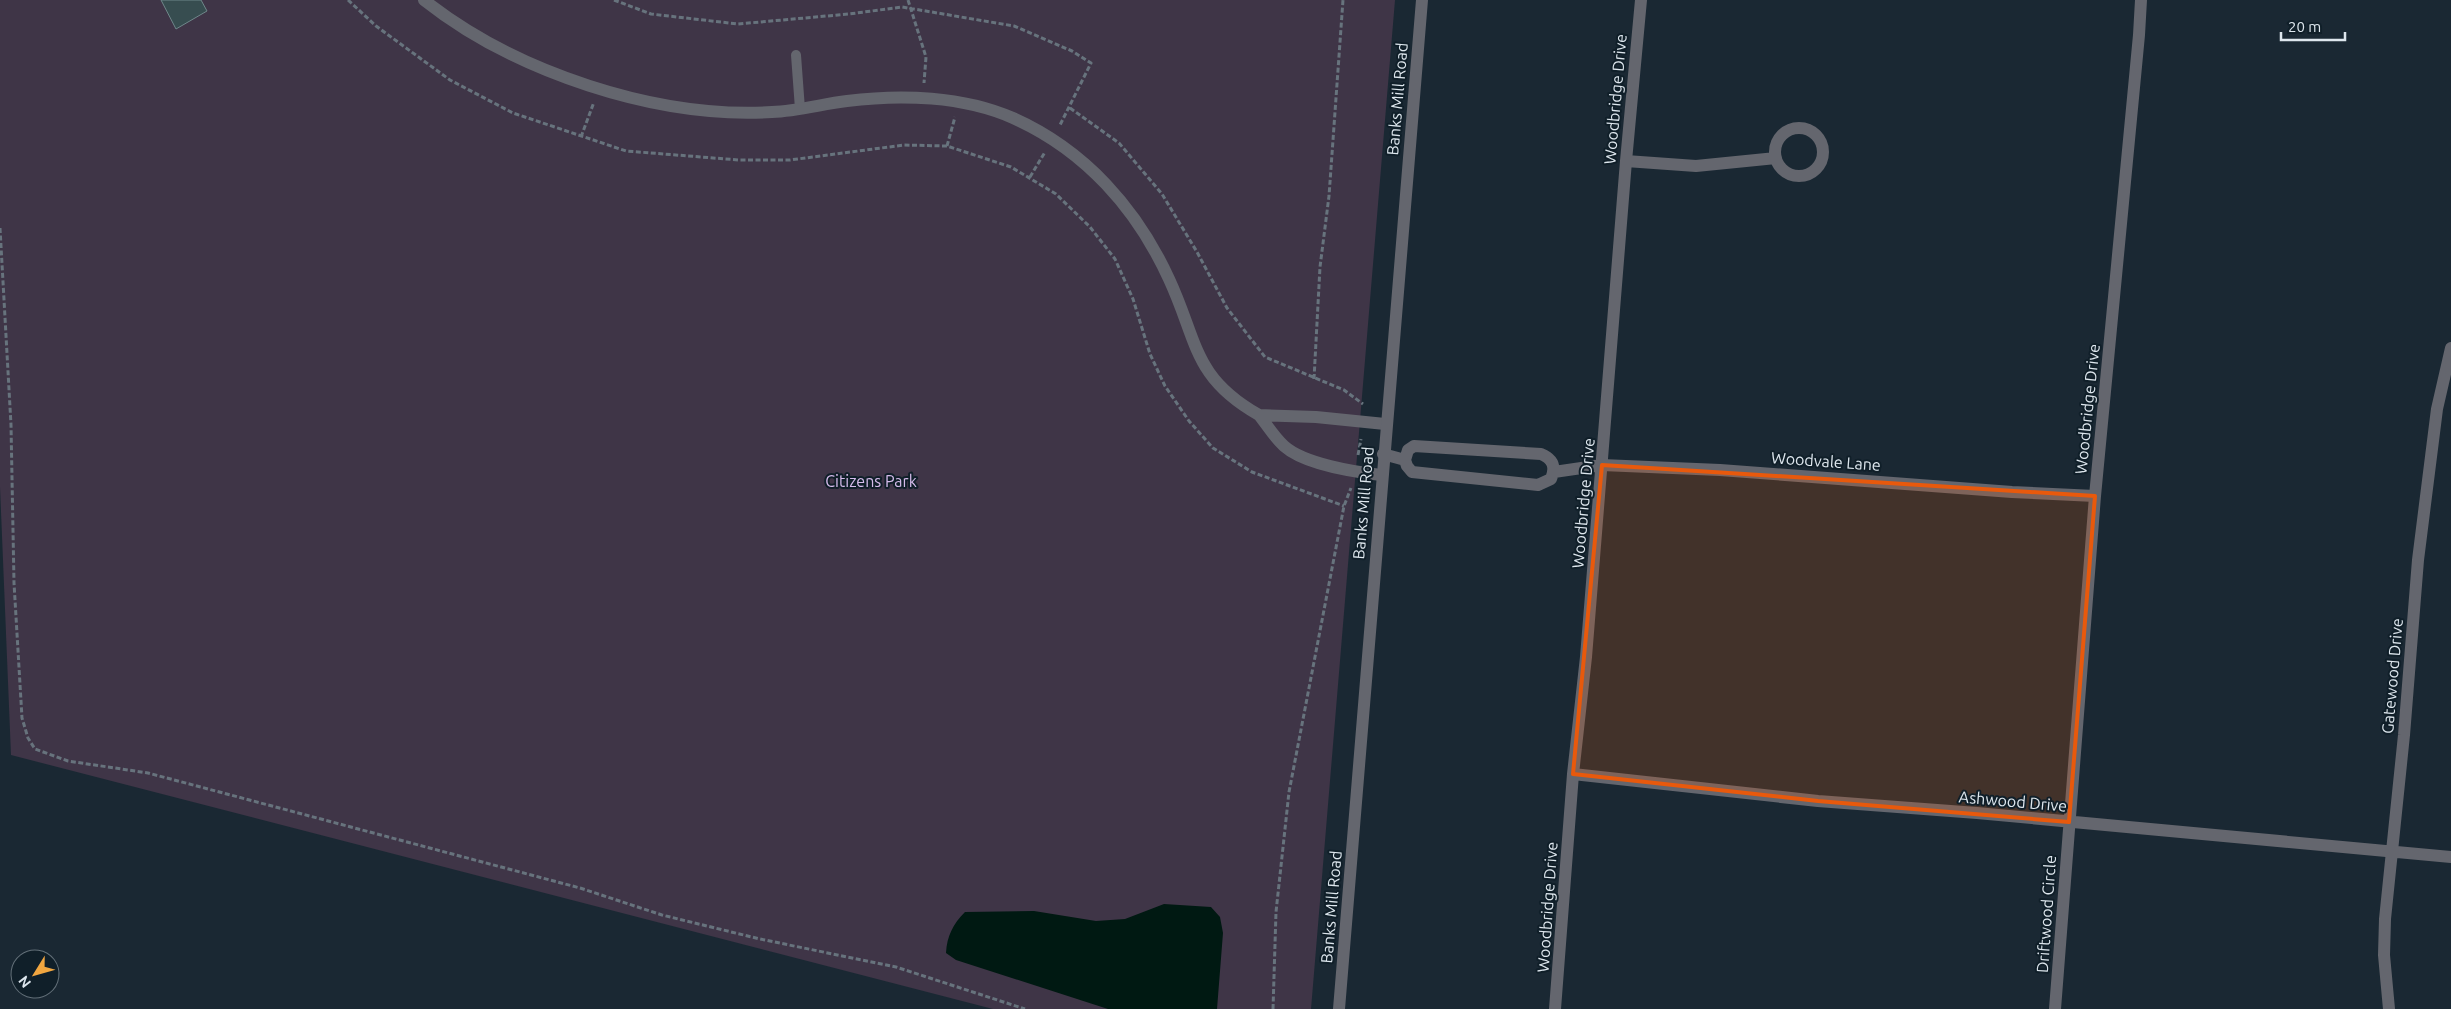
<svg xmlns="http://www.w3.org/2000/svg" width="2451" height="1009" viewBox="0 0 2451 1009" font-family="Ubuntu,sans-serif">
<rect width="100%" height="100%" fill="#1a2833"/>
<path fill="#3f3547" d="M0,0H1395L1311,1009H993L11,755L0,487Z"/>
<path fill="#001912" d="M1164,904L1211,907L1220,917L1223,933L1217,1009H1108L956,960L946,953C947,936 953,924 965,912L1034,911L1096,921L1125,919Z"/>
<path fill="#374d50" stroke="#6f878a" d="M161,0H201L207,11L176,29Z"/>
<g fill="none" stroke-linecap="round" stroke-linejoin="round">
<path stroke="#67737d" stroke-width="3" stroke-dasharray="5 2.5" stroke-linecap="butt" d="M348,0L376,26L450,80L513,113L626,151L739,160H790L904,145L947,146L1011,167L1056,194L1090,227L1115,259L1133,299L1150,354L1165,386L1189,421L1213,448L1252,472L1344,506
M614,0L651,14L738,24L849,14L902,7L1014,26L1072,51L1091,63L1060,125
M908,0L926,57L924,83
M1070,108L1119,143L1162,194L1197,252L1227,308L1265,357L1344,390L1363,404
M581,137L594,102
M947,146L955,117
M1030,177L1045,152
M0,228L11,425L14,583L22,718L28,738L35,749L68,761L148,773L580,888L662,915L760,939L896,967L1025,1009
M1314,379L1320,267L1329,196L1343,0
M1358,455L1361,439
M1273,1009L1276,912L1289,792L1344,506L1351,488"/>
<path stroke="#64666e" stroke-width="10" d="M796,55L800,109"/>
<path stroke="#64666e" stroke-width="12" d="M424,0C515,72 656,119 772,112C798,111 822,104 847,101C901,94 963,96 1013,118C1085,150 1137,209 1169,279C1198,341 1192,377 1259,415
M1775 152a24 24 0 1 1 48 0a24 24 0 1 1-48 0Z
M1626,161L1696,166L1776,158
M1383,454L1405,460L1407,466L1412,472L1538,485L1551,479C1556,467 1553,459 1541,454L1414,446L1408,450L1405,460
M1554,472L1602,465L1720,470L2012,492L2095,496
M1381,475C1355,472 1304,464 1284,446C1274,437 1267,425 1259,415L1316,417L1385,424
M1573,774L1818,801L1977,813L2451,857
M1555,1009L1573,774L1586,657L1626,161L1641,0
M2055,1009L2095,496L2139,35L2141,0
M2389,1009L2384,955L2385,919L2404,735L2418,560L2437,409L2451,348"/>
<path stroke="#64666e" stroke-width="12" d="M1339,1009L1422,0"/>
</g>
<path fill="#e8590c" fill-opacity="0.2" stroke="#e8590c" stroke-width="4" stroke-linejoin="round" d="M1602,465L2095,496L2069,822L1818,801L1573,774Z"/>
<g text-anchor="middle" stroke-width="4" stroke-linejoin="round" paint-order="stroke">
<g font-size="16" fill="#dee7ee" stroke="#101f29">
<text transform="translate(1397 99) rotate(-85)" y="6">Banks Mill Road</text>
<text transform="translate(1615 99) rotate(-85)" y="6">Woodbridge Drive</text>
<text transform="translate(2087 409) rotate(-84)" y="6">Woodbridge Drive</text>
<text transform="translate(1826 461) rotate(4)" y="6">Woodvale Lane</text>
<text transform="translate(1363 503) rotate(-85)" y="6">Banks Mill Road</text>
<text transform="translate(1583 503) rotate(-85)" y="6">Woodbridge Drive</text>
<text transform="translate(2392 676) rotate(-85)" y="6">Gatewood Drive</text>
<text transform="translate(2013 801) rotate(5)" y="6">Ashwood Drive</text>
<text transform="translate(1331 907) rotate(-85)" y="6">Banks Mill Road</text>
<text transform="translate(1547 907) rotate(-86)" y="6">Woodbridge Drive</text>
<text transform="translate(2046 914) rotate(-86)" y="6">Driftwood Circle</text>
</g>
<g font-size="16" fill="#d6bcec" stroke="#101f29">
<text x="871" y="487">Citizens Park</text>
</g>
</g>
<g transform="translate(35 974) rotate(233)"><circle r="24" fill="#101f29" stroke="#626f78"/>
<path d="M0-4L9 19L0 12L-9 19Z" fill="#f1a640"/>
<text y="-8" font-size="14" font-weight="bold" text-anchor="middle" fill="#dee7ee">N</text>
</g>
<path d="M2281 32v8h64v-8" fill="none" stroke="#dee7ee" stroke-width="2.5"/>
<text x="2288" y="32" font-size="15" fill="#dee7ee" stroke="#101f29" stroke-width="4" paint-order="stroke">20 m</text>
</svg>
